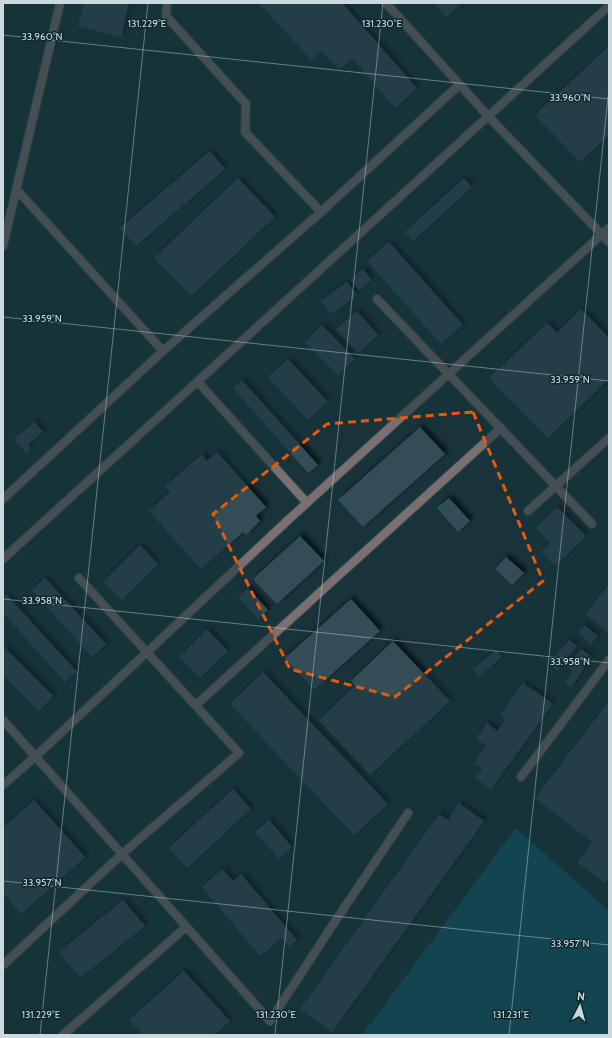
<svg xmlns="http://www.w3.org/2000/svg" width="612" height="1038" viewBox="0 0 612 1038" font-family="Cabin,sans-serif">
<defs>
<filter id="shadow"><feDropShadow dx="3.5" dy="-3.5" stdDeviation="2" flood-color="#0009"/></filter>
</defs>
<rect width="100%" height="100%" fill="#18333a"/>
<path fill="#0d5c6c" d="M516,828L609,911V1035H362Z"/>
<path fill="#324e55" filter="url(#shadow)" d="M84,3H129L121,37L78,26Z
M259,3H342L417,88L395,108L353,59L339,69L322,51L311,60Z
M434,3H462L446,17Z
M609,46V135L580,162L535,115Z
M210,151L225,169L136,246L120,228Z
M238,178L275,217L191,296L154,258Z
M464,178L472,187L413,241L405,232Z
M389,242L463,325L441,344L367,261Z
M363,269L372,280L359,290L350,279Z
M347,282L357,295L332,314L321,301Z
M581,309L609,338V379L548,438L489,378L547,323L557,333Z
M357,311L378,335L358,353L336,329Z
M322,325L355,359L338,375L305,342Z
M288,359L328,402L308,420L268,377Z
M242,380L318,465L308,473L233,388Z
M35,422L43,432L28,445L31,449L26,453L14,438Z
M420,427L445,454L363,527L338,500Z
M217,452L266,507L256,516L260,521L246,535L243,532L201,569L149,511L170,492L165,486L202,454L207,461Z
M449,498L470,521L458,532L437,508Z
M557,507L586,536L555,566L541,552L550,543L536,528Z
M300,536L324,561L277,604L253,579Z
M140,545L158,564L122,600L103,582Z
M506,557L524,573L512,585L495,569Z
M45,578L106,644L92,657L32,590Z
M609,584V633L585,614Z
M248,588L268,610L258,619L238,597Z
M7,595L77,672L65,682L3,613V599Z
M351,599L380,631L314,690L285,658Z
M584,625L598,636L591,644L578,633Z
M207,629L228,651L200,678L179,657Z
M569,640L577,646L557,671L549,664Z
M393,641L450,701L370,775L319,720L355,686L351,681Z
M3,646L53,696L39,711L3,675Z
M581,649L592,657L571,687L565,682L573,671L568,667Z
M496,650L502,657L479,676L473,669Z
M263,672L388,804L354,835L230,704Z
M523,683L553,704L491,789L475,778L482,769L474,763L486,746L476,738L487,723L497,731L506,719L500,715Z
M609,701V878L605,883L577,862L592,842L535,798Z
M233,789L251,809L187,868L169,848Z
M34,800L85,857L21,914L3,893V828Z
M459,803L484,821L332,1032L300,1009L439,814L448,820Z
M269,820L292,847L279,859L255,832Z
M223,869L233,881L241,874L297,940L289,947L282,938L260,956L202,887Z
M123,900L145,926L80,978L59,952Z
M184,971L230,1021L214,1035H143L129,1020Z"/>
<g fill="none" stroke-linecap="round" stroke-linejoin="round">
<defs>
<path id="service" d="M167,3L166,16L246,104L245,132L321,212
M386,3L488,116L609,242
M16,189L163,351
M3,246L60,3
M377,299L592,524
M198,382L307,503
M3,499L163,351L321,212L459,85
M528,511L609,438
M3,559L609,6
M196,705L501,428
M3,720L270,1021L332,926L408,813
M521,777L609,660
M3,785L35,757L287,521L609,228
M3,965L122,854L239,753L79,578
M63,1035L186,927"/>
</defs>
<use href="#service" stroke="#385157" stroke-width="10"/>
<use href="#service" stroke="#7c6f70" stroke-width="8"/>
</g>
<path d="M0 0H612V1038H0ZM473,412L543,581L395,697L290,669L213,514L327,424Z" fill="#18333a" fill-opacity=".55" fill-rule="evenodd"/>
<path fill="none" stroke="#e8590c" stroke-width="3" stroke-dasharray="8 5" stroke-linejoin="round" d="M473,412L543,581L395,697L290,669L213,514L327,424Z"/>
<path fill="none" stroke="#cad9dd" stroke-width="1" stroke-opacity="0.45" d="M3,35L609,99M3,317L609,381M3,599L609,663M3,881L609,945M40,1035L148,3M275,1035L383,3M509,1035L609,88"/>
<g font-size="10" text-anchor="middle" fill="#cad9dd" stroke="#0e2930" stroke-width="3" stroke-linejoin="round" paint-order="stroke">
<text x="147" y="27">131.229°E</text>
<text x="382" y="27">131.230°E</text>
<text x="42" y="40">33.960°N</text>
<text x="570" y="101">33.960°N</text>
<text x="42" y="322">33.959°N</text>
<text x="570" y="383">33.959°N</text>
<text x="42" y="604">33.958°N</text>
<text x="570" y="665">33.958°N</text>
<text x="42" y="886">33.957°N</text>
<text x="570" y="947">33.957°N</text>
<text x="41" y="1018">131.229°E</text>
<text x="276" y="1018">131.230°E</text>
<text x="511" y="1018">131.231°E</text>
</g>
<rect width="612" height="1038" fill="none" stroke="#cad9dd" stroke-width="8"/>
<g transform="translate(580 1006) rotate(6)" stroke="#0e2930" stroke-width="3" paint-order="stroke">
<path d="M0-3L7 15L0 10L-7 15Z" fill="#cad9dd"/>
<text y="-6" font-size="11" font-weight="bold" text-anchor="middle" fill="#cad9dd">N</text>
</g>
</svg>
